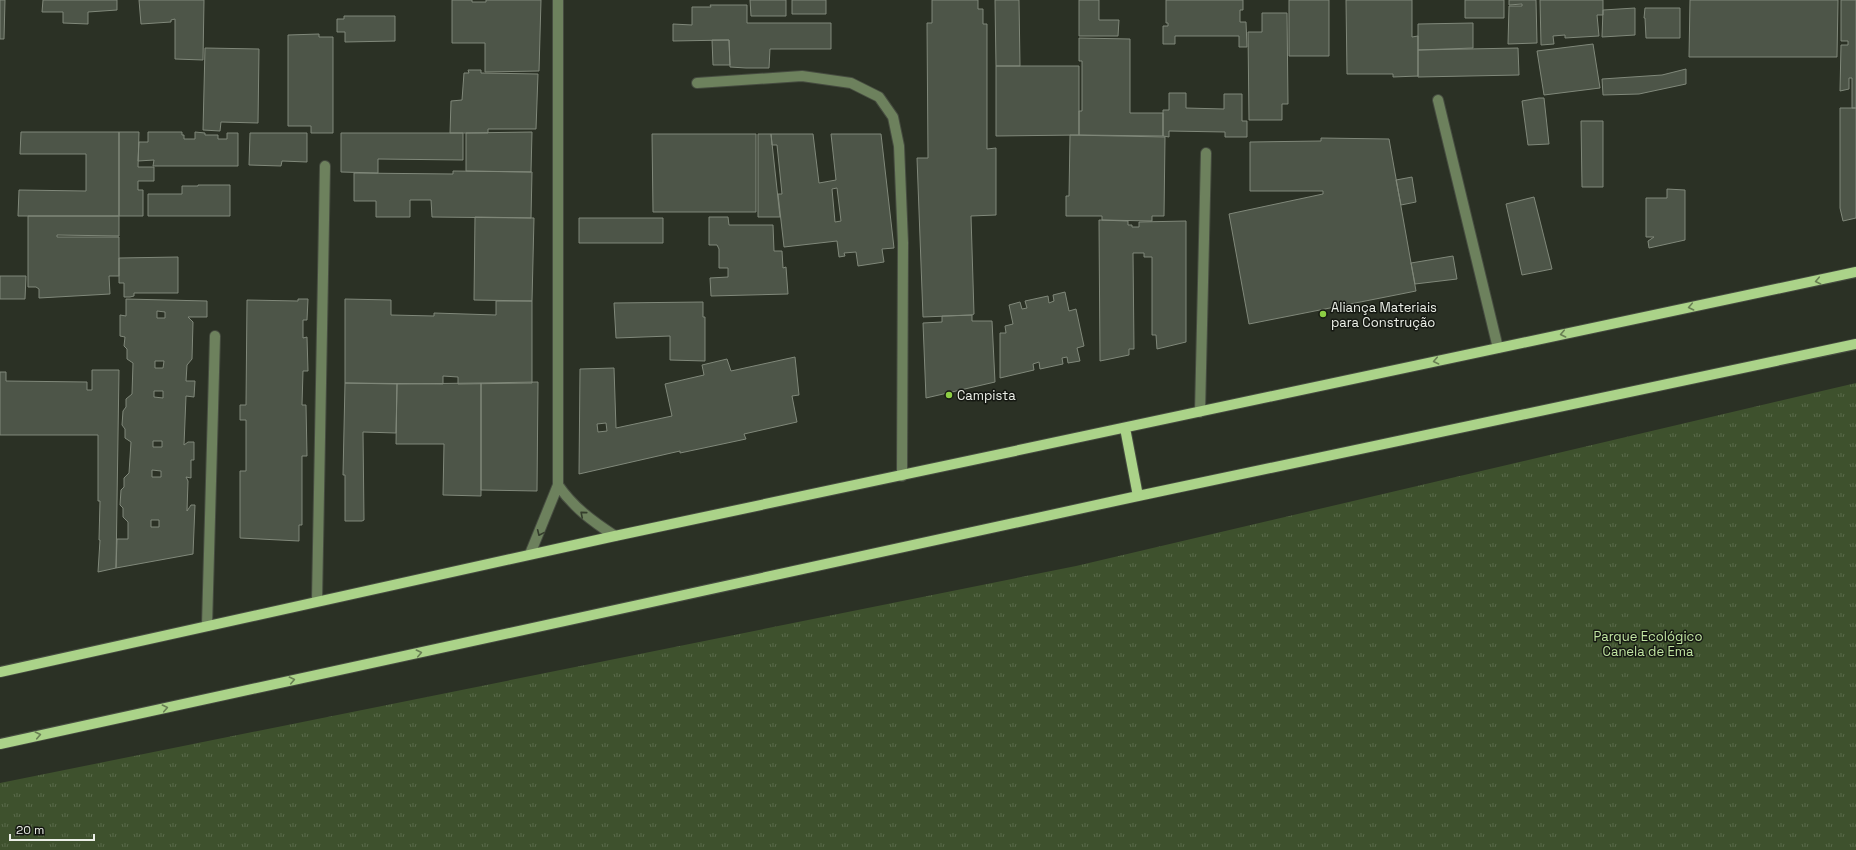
<svg xmlns="http://www.w3.org/2000/svg" width="1856" height="850" viewBox="0 0 1856 850" font-family="'Space Grotesk',sans-serif">
<defs>
<pattern id="park-tufts" width="24" height="20" patternUnits="userSpaceOnUse"><rect width="24" height="20" fill="#3e512d"/><path d="M3 7l-1-3M5 7V3M7 7l1-3M15 17l-1-3M17 17v-4M19 17l1-3" fill="none" stroke="#5a6a4b"/></pattern>
</defs>
<rect width="100%" height="100%" fill="#2b3125"/>
<path fill="url(#park-tufts)" d="M1856,383V850H0V783L1076,566Z"/>
<path fill="#4d5548" stroke="#80887a" fill-rule="evenodd" d="M0,0H5L4,39H0Z
M43,0H117V10L88,12V24L63,23V12H42Z
M139,0H204L203,60L175,59V19L171,20V22L141,24Z
M452,0H472V2H486V0H541L539,71L485,72V43H452Z
M750,0H786V16H751Z
M792,0H826V14H792Z
M932,0H978V9H983V24H987V149L996,148V215L971,216L974,314L972,315L923,317L917,158H928L927,23H932Z
M995,0H1019L1020,66H996Z
M1079,0H1099V20H1119L1118,36H1079Z
M1166,0H1243V10H1240V22H1246L1247,47H1239V36H1175V44H1163V26H1168V23H1166Z
M1289,0H1329V56H1289Z
M1346,0H1412V37L1418,36V76L1393,77V74H1347Z
M1465,0H1504V18H1465Z
M1509,0H1536L1537,43L1508,44L1509,6H1522V4L1509,5Z
M1540,0H1603V15H1597L1599,36L1565,38V35L1553,36L1554,44L1541,45Z
M1690,0H1838L1837,57H1689Z
M1841,0H1856V108H1852V78H1849V89L1840,91L1841,45H1848V41H1841Z
M710,5H747V23H831V49H770L769,68H746L730,67L729,40L673,41V24L692,25V7H711Z
M1635,8V35L1602,37L1603,10Z
M1645,8H1680V38H1646L1645,18H1644Z
M1262,13H1287L1288,104H1282V120H1249L1248,32H1262Z
M344,16H395V41L345,42V32H337V19H344Z
M1473,23V48L1418,50V24Z
M319,34V37H333V133H311V126H288V35Z
M1079,38L1130,39V113H1163V136L1079,135V111H1082V61H1079Z
M712,40H729L730,65H713Z
M1593,44L1600,88L1544,95L1537,51Z
M205,48L259,49L258,123L221,122L220,131L203,130Z
M1518,48L1519,75L1418,77V50Z
M996,66H1079V135L996,136Z
M1686,69V84L1639,94L1603,95L1602,79L1662,75Z
M468,70H481V73L538,74L536,129H488V133H450L451,101L462,100L464,73H469Z
M1169,93H1186V108L1224,109V94H1242V121H1247V137H1225V132L1169,131V137L1163,136V110H1169Z
M1539,98H1544L1549,144L1528,145L1522,101Z
M1840,108H1856V218L1843,221L1840,208Z
M1581,121H1603V187H1582Z
M21,132H119V216H18L19,190L86,191V154H20Z
M119,132H139L138,167H154V181H138V190H143V216H119Z
M148,132H182V135H184V139H195V132L205,133V135H218V139H227V133H238V166H153L154,160L138,161L139,142H148Z
M532,132L531,172L466,171V133Z
M250,133H307V162L282,161L281,166L249,165Z
M341,133H463V160L378,159V173L341,172Z
M652,134H756V212H653Z
M758,134H771L780,217H758Z
M771,134H813L819,183L836,180L831,134H881L894,248L882,249L884,262L858,266L856,252L844,253L845,256L839,257L837,241L784,247L778,194H782L777,145H772ZM837,188L841,221L835,222L832,189Z
M1070,135L1165,137L1164,216H1152V221L1102,220V216H1066V196H1069Z
M1321,138L1389,139L1416,291L1249,324L1229,214L1323,194V191H1250V142L1321,141Z
M453,171L532,172L531,218L432,217L431,200H410V217H376V201H354V173L453,174Z
M1412,177L1416,202L1401,205L1396,180Z
M198,185H230V216H148V194H182V186H198Z
M1667,189L1685,190V240L1649,248L1648,241L1654,237H1646V198H1667Z
M1534,197L1552,269L1522,275L1506,204Z
M28,216H119V236L57,235V237H119V276H109L110,294L39,298V289L36,287H28Z
M475,217L534,218L532,301L474,300Z
M709,217H728L729,225H773L774,251H782L783,268L786,267L788,294L711,296L710,278L728,277V268H719V249L717,245H709Z
M579,218H663V243H579Z
M1099,220L1128,221V225H1132V227H1139V222L1186,221V342L1157,349L1156,335H1152V257H1144V253H1133L1134,349H1129V355L1100,361Z
M1453,256L1457,279L1415,284L1411,263Z
M178,257V293H134V296L130,297H124V283H119V258Z
M0,276H26L25,299H0Z
M1065,292L1069,311L1076,309L1084,346L1077,348L1080,361L1068,363L1067,357L1062,358L1063,364L1040,369L1039,362L1033,364L1034,370L1000,378V333H1006L1005,326L1013,324L1009,305L1020,302L1022,309L1027,308L1025,301L1048,296L1049,303L1054,301L1053,295Z
M126,299L207,301V317H188L193,322L192,359L187,365L186,381H195L194,397L186,396L184,445L188,442H194V460H191V478L186,477L188,481L187,511L191,505H195L193,554L116,568L117,539H128V522L123,517V508L120,505L121,490L124,487V478L129,473L131,442L125,438V429L122,425L123,411L126,407V399L132,394L133,363L127,359V349L124,346L125,337L120,336V315L126,316ZM157,311L165,312V318H157ZM155,361H164L163,368H155ZM154,391H163V398L154,397ZM153,441H162V447H153ZM152,470L161,471V477H152ZM151,520H159V527H151Z
M298,299H308L307,320H303V338L307,337L308,371H303L302,405H306L307,456H302V525H299V541L240,538V471H246V420H240V405H246L247,300L298,301Z
M345,299L391,300V315L434,316V313L496,315V301H532V383L458,384V377L443,376V384L345,383Z
M703,302V317H705V361L670,360V336L616,338L614,303Z
M972,315V321H992L995,382L926,398L923,323L942,322V316Z
M795,357L799,395L792,396L797,422L744,434L746,439L680,453V451L579,474L580,369L614,368L616,428L672,416L665,384L704,375L702,365L727,359L731,371ZM606,423L607,431L598,432L597,424Z
M92,370H119L116,568L98,572L100,540H99L100,501H98V435H0V372H6V381L87,382V390H92Z
M538,382L537,491L481,490V383Z
M345,383L397,384L396,433L363,432L364,520L362,521H345V475H343Z
M481,383V496L443,495L444,444H396L397,384Z"/>
<g fill="none" stroke-linecap="round" stroke-linejoin="round">
<defs>
<path id="minor" d="M697,83L802,76L851,83L879,97L893,117L899,146L903,243L902,476
M1438,100L1498,348
M1200,412L1206,153
M558,485C573,507 592,521 615,536
M530,554L558,485V0
M317,601L325,166
M207,626L215,336"/>
<path id="major" d="M1125,428L1138,496
M0,672L615,536L1856,272
M0,744L1138,496L1856,344"/>
</defs>
<use href="#minor" stroke="#464c40" stroke-width="12"/>
<use href="#major" stroke="#464c40" stroke-width="12"/>
<use href="#minor" stroke="#6d815d" stroke-width="10"/>
<use href="#major" stroke="#abd389" stroke-width="10"/>
</g>
<defs><path id="oneway-chevron" d="M-2-3.5L2.5 0L-2 3.5" fill="none" stroke-width="1.6" stroke-linecap="round" stroke-linejoin="round"/></defs>
<g stroke="#687f53">
<use href="#oneway-chevron" transform="translate(1818 281) rotate(168)"/>
<use href="#oneway-chevron" transform="translate(1691 307) rotate(168)"/>
<use href="#oneway-chevron" transform="translate(1563 334) rotate(168)"/>
<use href="#oneway-chevron" transform="translate(1436 361) rotate(168)"/>
<use href="#oneway-chevron" transform="translate(419 653) rotate(-12)"/>
<use href="#oneway-chevron" transform="translate(292 680) rotate(-12)"/>
<use href="#oneway-chevron" transform="translate(165 708) rotate(-12)"/>
<use href="#oneway-chevron" transform="translate(38 735) rotate(-12)"/>
</g>
<g stroke="#343d2c">
<use href="#oneway-chevron" transform="translate(583 514) rotate(-140)"/>
<use href="#oneway-chevron" transform="translate(540 533) rotate(114)"/>
</g>
<g fill="#8dce44" stroke="#151812" stroke-width="1.5">
<circle cx="1323" cy="314" r="4"/>
<circle cx="949" cy="395" r="4"/>
</g>
<g text-anchor="middle" stroke-width="3" stroke-linejoin="round" paint-order="stroke">
<g font-size="13" fill="#ecf0e8" stroke="#151812" text-anchor="start">
<text x="1331" y="312">Aliança Materiais<tspan x="1331" dy="15">para Construção</tspan></text>
<text x="957" y="400">Campista</text>
</g>
<g font-size="13" fill="#c1e5a2" stroke="#151812">
<text x="1648" y="641">Parque Ecológico<tspan x="1648" dy="15">Canela de Ema</tspan></text>
</g>
</g>
<path d="M10 834v6h84v-6" fill="none" stroke="#ecf0e8" stroke-width="2"/>
<text x="16" y="834" font-size="12" fill="#ecf0e8" stroke="#151812" stroke-width="3" paint-order="stroke">20 m</text>
</svg>
